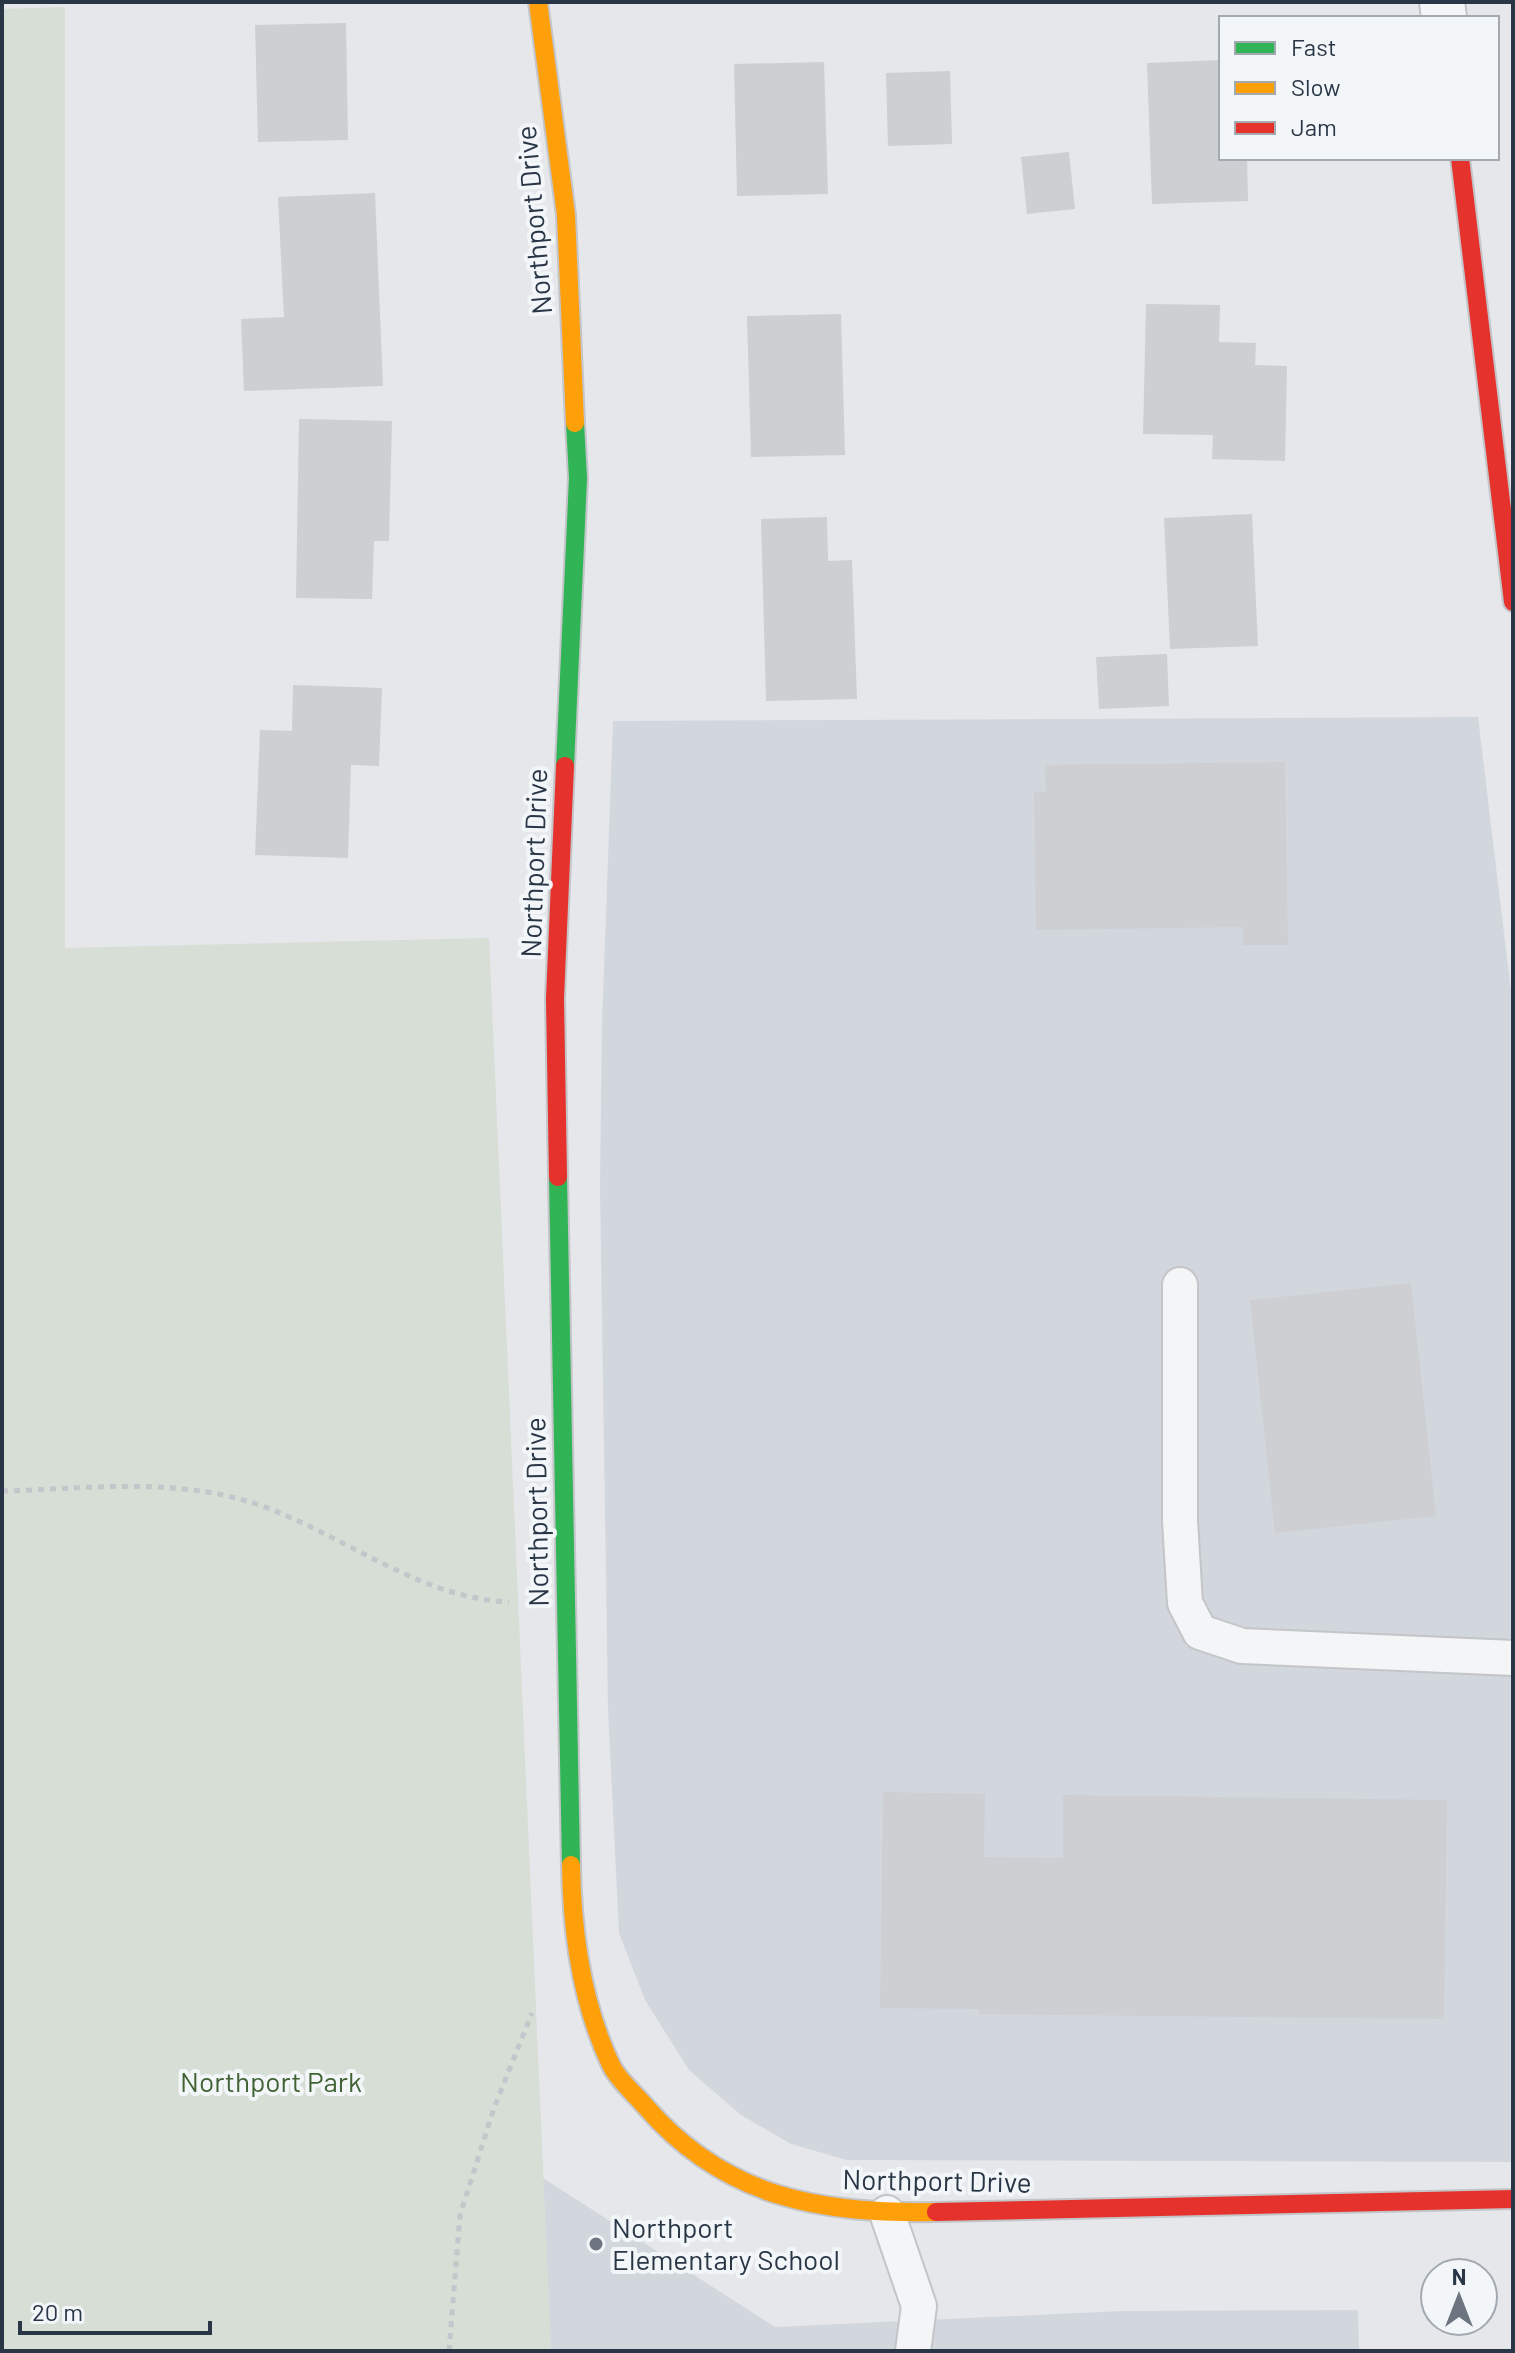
<svg xmlns="http://www.w3.org/2000/svg" width="1515" height="2353" viewBox="0 0 1515 2353" font-family="Barlow,sans-serif">
<rect width="100%" height="100%" fill="#e5e7ea"/>
<path fill="#d2d7dd" d="M1478,717L1513,1008V2162L847,2160L791,2144L741,2115L689,2070L645,2000L619,1933L608,1709L600,1186L602,1024L613,721Z
M543,2178L775,2327L1123,2311L1358,2310L1359,2351H551Z"/>
<path fill="#d6ded5" d="M65,7V948L489,938L551,2351H2V9Z"/>
<path fill="#cdcfd2" d="M346,23L348,140L258,142L255,25Z
M1221,60V158H1247L1248,201L1152,204L1147,63Z
M824,62L828,194L737,196L734,64Z
M950,71L952,144L888,146L886,73Z
M1069,152L1075,209L1027,214L1021,157Z
M375,193L383,386L244,391L241,319L284,317L278,197Z
M1146,304L1220,305L1219,342L1256,343L1255,365L1287,366L1285,461L1212,459L1213,435L1143,434Z
M841,314L845,455L751,457L747,316Z
M299,419L392,421L389,541H374L372,599L296,598Z
M1252,514L1258,646L1170,649L1164,518Z
M827,517L828,561L852,560L857,699L766,701L761,519Z
M1167,654L1169,706L1099,709L1096,657Z
M293,685L382,688L379,766L351,765L348,858L255,855L260,730L292,731Z
M1285,762L1288,945H1243V927L1036,930L1034,792H1046L1045,765Z
M1411,1283L1436,1516L1275,1533L1250,1300Z
M883,1792L985,1794L984,1857L1063,1858V1795L1447,1800L1444,2019L979,2014V2009L880,2008Z"/>
<g fill="none" stroke-linecap="round" stroke-linejoin="round">
<defs>
<path id="lane" d="M1180,1285V1521L1185,1603L1200,1632L1242,1646L1513,1658
M887,2213L919,2306L913,2351"/>
<path id="street" d="M1442,2L1444,18"/>
<path id="fast" d="M565,766L578,478L575,423
M558,1177L571,1865"/>
<path id="slow" d="M538,2L566,215L575,423
M571,1865C572,1933 581,2002 611,2065C618,2080 635,2094 646,2107C725,2198 821,2214 936,2212"/>
<path id="jam" d="M1460,158L1513,602
M558,1177L555,998L565,766
M936,2212L1513,2199"/>
</defs>
<use href="#lane" stroke="#c3c5c8" stroke-width="38"/>
<use href="#street" stroke="#c3c5c8" stroke-width="48"/>
<use href="#fast" stroke="#c3c5c8" stroke-width="22"/>
<use href="#slow" stroke="#c3c5c8" stroke-width="22"/>
<use href="#jam" stroke="#c3c5c8" stroke-width="22"/>
<path stroke="#c3c6ca" stroke-width="5" stroke-dasharray="6 6" stroke-linecap="butt" d="M2,1491C85,1489 168,1477 250,1502C337,1529 415,1598 509,1602
M449,2351L460,2215L494,2108L532,2013"/>
<use href="#lane" stroke="#f4f5f7" stroke-width="34"/>
<use href="#street" stroke="#f4f5f7" stroke-width="44"/>
<use href="#fast" stroke="#30b455" stroke-width="18"/>
<use href="#slow" stroke="#ff9f0a" stroke-width="18"/>
<use href="#jam" stroke="#e5322d" stroke-width="18"/>
</g>
<circle fill="#6b747f" stroke="#f3f6f9" stroke-width="3" cx="596" cy="2244" r="8"/>
<g text-anchor="middle" stroke-width="8" stroke-linejoin="round" paint-order="stroke">
<g font-size="28" fill="#293646" stroke="#f3f6f9">
<text transform="translate(534 220) rotate(-95)" y="10">Northport Drive</text>
<text transform="translate(534 863) rotate(-88)" y="10">Northport Drive</text>
<text transform="translate(537 1512) rotate(-91)" y="10">Northport Drive</text>
<text transform="translate(937 2181) rotate(1)" y="10">Northport Drive</text>
</g>
<g font-size="28" fill="#416334" stroke="#f3f6f9">
<text x="271" y="2092">Northport Park</text>
</g>
<g font-size="28" fill="#293646" stroke="#f3f6f9" text-anchor="start">
<text x="612" y="2238">Northport<tspan x="612" dy="32">Elementary School</tspan></text>
</g>
</g>
<rect width="1515" height="2353" fill="none" stroke="#293646" stroke-width="8"/>
<rect x="1219" y="16" width="280" height="144" fill="#f3f6f9" stroke="#a2a9b1" stroke-width="2"/>
<rect x="1235" y="42" width="40" height="12" fill="#30b455" stroke="#a2a9b1" stroke-width="2"/>
<text x="1291" y="56" font-size="24" fill="#293646">Fast</text>
<rect x="1235" y="82" width="40" height="12" fill="#ff9f0a" stroke="#a2a9b1" stroke-width="2"/>
<text x="1291" y="96" font-size="24" fill="#293646">Slow</text>
<rect x="1235" y="122" width="40" height="12" fill="#e5322d" stroke="#a2a9b1" stroke-width="2"/>
<text x="1291" y="136" font-size="24" fill="#293646">Jam</text>
<g transform="translate(1459 2297)"><circle r="38" fill="#f3f6f9" stroke="#a2a9b1" stroke-width="2"/>
<path d="M0-6L14 30L0 20L-14 30Z" fill="#6b747f"/>
<text y="-12" font-size="22" font-weight="bold" text-anchor="middle" fill="#293646">N</text>
</g>
<path d="M20 2321v12h190v-12" fill="none" stroke="#293646" stroke-width="4"/>
<text x="32" y="2321" font-size="24" fill="#293646" stroke="#f3f6f9" stroke-width="6" paint-order="stroke">20 m</text>
</svg>
